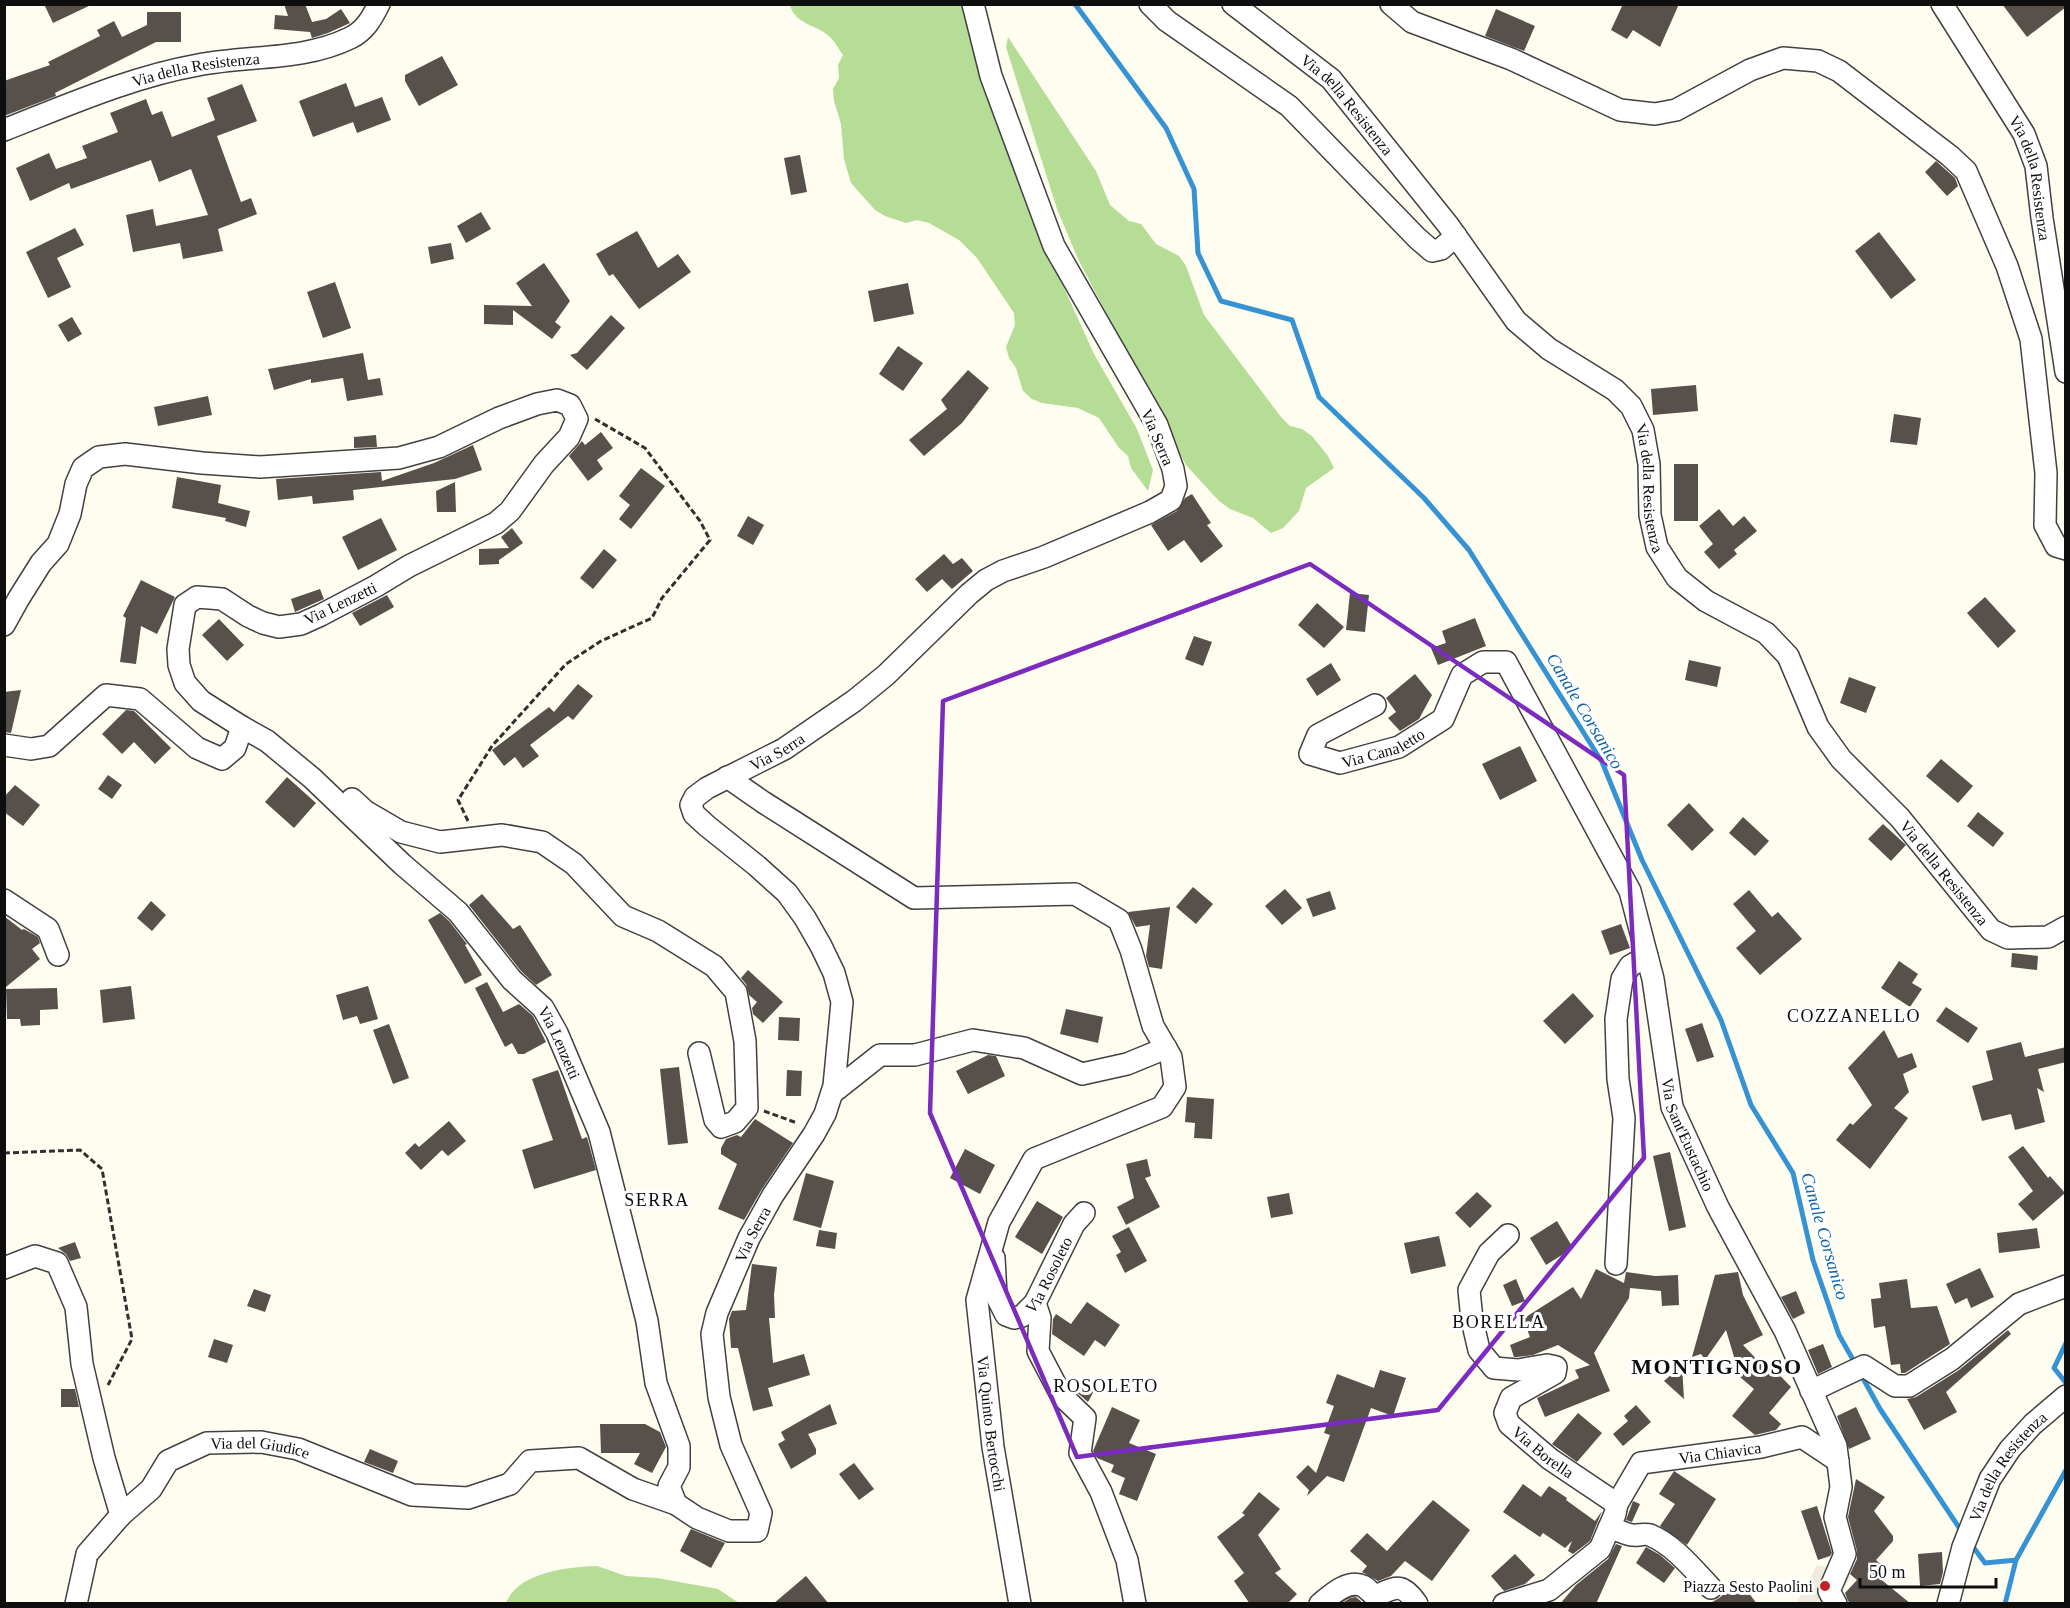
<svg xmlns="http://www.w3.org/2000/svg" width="2070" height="1608" viewBox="0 0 2070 1608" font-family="'Times New Roman',serif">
<rect width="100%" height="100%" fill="#fffcf0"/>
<path fill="#b5dd96" d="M790,5H968L1041,237L1094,354L1137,429L1153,470L1148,491L1131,468L1128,456L1119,448L1099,418L1078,408L1042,403L1032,399L1023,391L1016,368L1009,358L1006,347L1015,325L1014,313L977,258L959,240L929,223L917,220L906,223L885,216L875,210L851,183L844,159L841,124L834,101L833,89L839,78L838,65L843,55C839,50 836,43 831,38C819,25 795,25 790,5Z
M1008,37L1096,171L1110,205L1129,221L1141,224L1156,244L1179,256L1186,266L1204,315L1281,417L1290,426L1302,429L1312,436L1328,456L1334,468L1306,488L1299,511L1283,528L1271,533L1253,518L1230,509L1219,501L1186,465L1078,259L1057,209L1006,47Z
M597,1566L626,1576L657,1578L718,1589L739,1603H506C518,1572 568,1567 597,1566Z"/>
<path fill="#f0ebde" d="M1817,1565L1837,1569L1851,1577L1838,1596L1847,1603L1796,1604Z"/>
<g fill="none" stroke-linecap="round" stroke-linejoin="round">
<path stroke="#3593d4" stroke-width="5" d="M1075,4L1166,128L1194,189L1198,253L1221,301L1292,320L1319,397L1424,498L1469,550L1602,762L1642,860L1721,1020L1751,1105L1793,1173L1813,1260L1839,1335L1856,1365
M2066,1343L2054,1368L2066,1383
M1860,1373L1880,1409L1962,1532
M1971,1544L1985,1563L2016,1560
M2005,1604L2016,1560L2066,1470"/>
</g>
<path fill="#58504a" d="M44,4H93L53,23Z
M284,4H305L312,22L326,19L341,9L350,23L328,33L312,38L310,32L274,29L275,15L288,16Z
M1623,4H1679L1660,47L1633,30L1627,39L1611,30Z
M2002,4H2066V7L2027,37Z
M1496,9L1535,26L1524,51L1485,36Z
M147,12H181V42H156L55,93L56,96L4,116V81L50,65L48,62L100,36L97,30L114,21L122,37L147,25Z
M442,56L458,85L419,106L405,81V75Z
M346,83L355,107L382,97L391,120L357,133L353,122L313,137L299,101Z
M242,84L257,121L217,136L241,202L251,198L257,214L218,229L223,251L183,259L180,243L133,252L126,215L153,209L156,226L208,215L191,169L159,182L151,160L71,189L69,183L30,201L16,168L49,153L56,169L87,158L82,146L118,132L110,113L146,99L152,115L162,111L172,137L215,120L207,98Z
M800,155L807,192L791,195L784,158Z
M1936,161L1955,178L1958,186L1947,196L1925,172Z
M481,212L491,229L466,243L457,226Z
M75,228L84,245L57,258L71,287L48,298L26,252Z
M637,231L658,268L678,254L691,272L639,309L613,274L609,276L596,254Z
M1879,232L1916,280L1891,299L1855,251Z
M451,243L454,259L431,264L428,247Z
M544,263L570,301L555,322L561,327L552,339L513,310V325L484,324V305L532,306L516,283Z
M335,282L351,328L323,338L307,292Z
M908,283L914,314L874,322L868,291Z
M611,315L625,328L587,370L570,355L577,353Z
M72,317L82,334L68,342L58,325Z
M898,346L923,363L903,391L879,374Z
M363,353L368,380L380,378L383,395L347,401L343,378L311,383V379L274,390L268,369Z
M968,370L989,388L962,423L924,456L909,440L947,409L941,400Z
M1696,385L1698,411L1653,415L1651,389Z
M208,396L212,415L158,426L154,407Z
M1894,414L1921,418L1917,445L1890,442Z
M601,432L613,448L597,460L603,469L588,481L569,456L582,441L585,445Z
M376,435L377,447L354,448V437Z
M473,445L482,470L455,479L353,490L354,500L313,504L312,496L278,500L276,479L381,472L382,481L434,463Z
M1674,464H1698V521H1674Z
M641,468L665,486L631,529L619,519L630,505L619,496Z
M177,477L221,485L218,503L250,511L246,527L225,521L226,518L172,508Z
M455,482L456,512H437L436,491Z
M1192,494L1211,523L1207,525L1223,546L1201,563L1184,540L1168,551L1151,525L1177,511L1185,498Z
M1719,509L1733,526L1744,516L1757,531L1734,550L1737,554L1719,569L1704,552L1713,544L1699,526Z
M748,516L764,525L753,545L737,536Z
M381,518L397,550L358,570L342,537Z
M512,528L523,543L499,560V564L479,565V549L509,548L501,537Z
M604,549L617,560L593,589L580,578Z
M944,554L953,564L962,558L973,571L952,589L942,579L927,592L915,579Z
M141,580L175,597L157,634L141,626L136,664L120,662L126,618L123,616Z
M320,589L324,599L295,612L291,599Z
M1350,593L1369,595L1365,632L1346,630Z
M387,595L394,607L360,626L352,613Z
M1985,597L2016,631L1998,648L1967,613Z
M1317,603L1344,627L1324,648L1298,625Z
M1475,618L1486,646L1438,665L1431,648L1446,643L1442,631Z
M219,619L244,645L227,661L202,635Z
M1194,636L1212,642L1203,666L1185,659Z
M1689,660L1721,667L1717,687L1685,680Z
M1331,663L1341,680L1317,696L1306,679Z
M1415,674L1432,695L1419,719L1400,731L1388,718L1396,712L1386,698Z
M1849,677L1876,687L1866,713L1840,703Z
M578,684L593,696L573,720L568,716L530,745L539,756L523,768L515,757L504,766L492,750L549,707L554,712Z
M21,690L11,733L4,732V692Z
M126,710L134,711L171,748L155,764L134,742L122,754L102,734Z
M1520,746L1537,781L1500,800L1482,764Z
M1941,759L1973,786L1958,803L1926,776Z
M108,775L122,785L112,799L98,789Z
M287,777L316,803L294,828L265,802Z
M15,785L40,805L23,826L4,812V797Z
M1689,803L1714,830L1692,851L1667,825Z
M1978,812L2004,833L1993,847L1967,826Z
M1743,817L1769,841L1755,856L1729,833Z
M1883,824L1906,845L1891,861L1868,839Z
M1193,887L1213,904L1196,924L1176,907Z
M1285,889L1302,908L1282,925L1265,906Z
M1749,890L1772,917L1778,912L1802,939L1760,975L1736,948L1756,931L1733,904Z
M1330,891L1336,909L1313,917L1306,899Z
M482,894L513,929L520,925L552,975L536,985L521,971L469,905Z
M151,901L166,915L152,931L137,918Z
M1170,907L1162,969L1149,967L1146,956L1150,925L1136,927L1128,912Z
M440,913L449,921L467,944L465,945L482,975L465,984L428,920Z
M4,916L22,930L24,929L38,937L40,943L32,949L40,959L6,987Z
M1621,924L1630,948L1610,955L1601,931Z
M2012,953L2038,956L2037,970L2011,967Z
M1899,961L1918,974L1912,983L1922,989L1910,1007L1881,988Z
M748,970L783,1002L763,1023L753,1014L752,1008L757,1002L749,995L746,984L741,978Z
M487,982L503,1012L519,1004L533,1016L546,1042L524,1054H518L512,1043L505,1047L475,988Z
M131,986L135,1019L103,1023L100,990Z
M368,986L378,1019L360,1024L357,1016L343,1020L336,995Z
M57,988L58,1009L40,1010V1025L21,1026L20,1019H7L6,989Z
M1573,993L1594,1016L1565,1044L1543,1021Z
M1946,1007L1978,1028L1968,1043L1936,1021Z
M1066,1009L1103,1017L1098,1043L1060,1034Z
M779,1017L800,1018L799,1041L778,1040Z
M1702,1023L1714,1057L1697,1062L1685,1029Z
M389,1024L409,1078L393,1084L373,1030Z
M1884,1030L1898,1058L1912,1053L1917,1067L1903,1074L1909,1092L1894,1108L1908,1118L1870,1169L1836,1140L1850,1123L1853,1125L1872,1105L1848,1068Z
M2021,1042L2025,1057L2066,1047V1062L2038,1069L2044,1092L2037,1088L2045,1122L2015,1130L2011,1114L1982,1121L1972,1086L1993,1080L1986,1051Z
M988,1055L996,1056L1005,1076L968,1094L956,1071Z
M679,1067L688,1143L668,1145L660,1069Z
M558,1070L582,1139L587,1137L596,1170L534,1189L522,1150L553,1140L532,1079Z
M787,1070L802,1071L801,1096H786Z
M1187,1097L1214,1099L1212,1139L1194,1138L1195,1123L1185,1122Z
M755,1119L793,1143L762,1189L744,1220L718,1209L737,1164L721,1154V1148L726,1139L737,1135L741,1137Z
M449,1121L466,1141L448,1156L442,1150L421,1170L405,1153L415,1143L419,1147Z
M2023,1146L2048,1178L2050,1176L2065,1193L2033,1221L2018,1204L2033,1191L2008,1157Z
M965,1149L995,1165L980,1194L950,1178Z
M1670,1152L1686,1227L1669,1231L1653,1156Z
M1147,1159L1151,1176L1145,1178L1160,1207L1126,1225L1117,1207L1134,1198L1126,1164Z
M806,1173L834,1181L821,1228L793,1220Z
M1477,1192L1492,1206L1470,1228L1455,1213Z
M1289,1193L1293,1214L1271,1218L1267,1197Z
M1037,1201L1063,1217L1042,1254L1015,1237Z
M1557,1221L1573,1248L1546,1265L1530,1238Z
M1129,1227L1147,1261L1125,1273L1116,1255L1121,1252L1112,1236Z
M2037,1228L2040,1248L1999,1253L1997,1233Z
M819,1230L837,1233L835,1249L816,1246Z
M1439,1236L1446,1266L1411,1274L1404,1243Z
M75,1242L81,1258L70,1261L66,1254L58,1248Z
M752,1264L777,1267L774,1295L775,1318H769L773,1363L804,1354L810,1375L768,1388L773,1406L753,1411L738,1348H731L729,1319L732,1311L746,1310Z
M1980,1268L1994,1297L1971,1308L1967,1298L1955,1304L1946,1284Z
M1596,1269L1624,1283L1626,1272L1655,1276L1678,1275L1679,1305L1662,1306L1661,1291L1630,1288L1629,1298L1594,1353L1610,1391L1545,1417L1537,1398L1579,1378L1575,1370L1590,1365L1558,1345L1533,1355L1517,1357H1514L1510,1345L1530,1337L1523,1319L1573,1287L1581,1299Z
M1738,1272L1743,1295L1763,1335L1743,1345L1765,1368L1769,1364L1791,1387L1769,1413L1781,1424L1776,1430L1755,1435L1732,1416L1754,1389L1740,1377L1726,1330L1705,1360L1701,1354L1692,1357L1715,1275Z
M1516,1279L1525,1301L1512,1306L1503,1285Z
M1907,1279L1911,1308L1937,1306L1950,1344L1905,1373H1901L1900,1364L1891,1365L1885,1326L1874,1328L1871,1299L1881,1298L1879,1283Z
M254,1289L271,1295L265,1312L247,1306Z
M1796,1291L1805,1313L1793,1319L1781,1297Z
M1087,1302L1120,1325L1105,1347L1095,1340L1084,1356L1052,1334L1053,1319L1056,1314L1071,1324Z
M2008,1330L2011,1334L1946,1392L1957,1412L1924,1430L1907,1399L1916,1397L1959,1370Z
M214,1339L233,1345L227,1363L208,1357Z
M1823,1344L1832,1367L1818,1374L1808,1350Z
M1682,1365L1684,1399L1664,1381Z
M1380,1370L1406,1378L1393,1416L1371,1408L1344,1482L1327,1476L1307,1496L1309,1490L1296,1477L1308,1465L1316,1473L1330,1435L1324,1433L1334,1406L1326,1403L1337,1374L1374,1388Z
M1079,1380L1095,1389L1088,1402L1074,1390Z
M61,1389H75L79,1407H61Z
M830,1404L837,1424L808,1434L816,1449V1454L791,1469L778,1444L785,1440L781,1432Z
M1636,1405L1651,1422L1623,1446L1613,1434L1628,1421L1624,1416Z
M1112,1407L1140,1420L1129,1443L1156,1454L1137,1501L1119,1494L1125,1478L1111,1472L1114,1465L1097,1458L1093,1451Z
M1856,1407L1871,1439L1849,1449L1837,1416Z
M1578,1413L1602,1433L1577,1462L1552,1444Z
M600,1424H645L660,1432L666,1447L652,1473L634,1464L640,1453H601Z
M370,1449L398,1461L393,1473L364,1462Z
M854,1463L874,1489L859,1500L839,1474Z
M1674,1471L1716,1499L1687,1545L1660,1526L1675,1504L1659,1494Z
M1856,1479L1885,1497L1874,1511L1893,1536V1541L1876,1560L1885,1568L1878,1577L1911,1604H1852L1848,1601L1845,1593L1857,1580L1850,1574L1857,1559V1551L1848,1517Z
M1523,1484L1541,1497L1549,1486L1567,1498L1566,1500L1595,1521L1602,1511L1590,1541L1573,1554L1568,1551L1572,1541L1565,1548L1543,1533L1540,1537L1503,1512Z
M1259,1492L1280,1509L1258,1535L1281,1569L1275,1573L1297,1594L1287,1604H1250L1234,1581L1244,1573L1217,1537L1245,1515L1242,1513Z
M1433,1500L1470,1530L1432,1581L1405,1561L1391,1576L1378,1581L1362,1572L1367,1566L1350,1551L1367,1533L1387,1551Z
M1633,1501L1640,1504L1632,1522L1626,1520Z
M1817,1506L1832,1553L1830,1556L1818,1560L1801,1511Z
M691,1529L725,1543L711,1568L680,1551Z
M1616,1544L1622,1546L1596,1604H1560L1576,1585L1608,1559Z
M1646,1547L1660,1555L1675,1568L1664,1583L1636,1563Z
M1942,1552L1943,1572L1940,1584L1920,1586L1918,1554Z
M1515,1554L1535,1575L1525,1584L1504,1591L1491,1576Z
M806,1576L829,1604H773Z
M1740,1581L1757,1604H1709L1719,1598Z
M1356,1597L1364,1604H1341L1350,1598Z"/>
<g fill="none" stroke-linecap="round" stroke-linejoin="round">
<defs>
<g id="minor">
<path d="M1150,4L1167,21L1289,106L1417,238L1432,251L1441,249L1456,236"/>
<path id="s1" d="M1233,4L1331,79L1448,225L1516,321L1549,349L1615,390L1631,406L1643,430L1649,464L1650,515L1657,547L1677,578L1706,601L1766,633L1788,656L1818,727L1841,759L1900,818L1991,930L2008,938L2048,937L2066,927"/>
<path d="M1391,4L1412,22L1511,59L1620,110L1655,114L1676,110L1750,70L1783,58L1818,61L1839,71L1950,156L1966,171L2007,266L2031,339L2046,473L2045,525L2056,546L2066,549"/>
<path id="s2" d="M1942,4L2024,134L2036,166L2042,218L2066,372"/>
<path id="s3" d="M4,130C68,105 131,77 198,65C249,55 303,61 350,38C365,31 372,18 379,4"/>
<path id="s4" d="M4,625L19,598L41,563L58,544L70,514L76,484L83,468L99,457L125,454L202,463L260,467L399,458L439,447L499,418L537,404L557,400L570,405L577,419L569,437L544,464L510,511L496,523L409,566L376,586L321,615L301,624L279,627L263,623L248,616L222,599L197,597L185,605L178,649L179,665L185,683L201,701L242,727L267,741L312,778L402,864L458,912L512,980L543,1008L557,1033L599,1132L647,1321L656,1383L679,1446V1467L669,1486L676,1504"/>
<path id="s5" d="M1375,705L1318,735L1310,754L1340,763L1399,747L1443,719L1462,675L1483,662H1506L1630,891L1653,979L1672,1107L1718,1207L1785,1331L1836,1446L1841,1487L1835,1517L1845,1554L1829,1591L1836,1604"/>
<path d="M4,745L31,749L49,746L106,695L140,699L197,748L222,759L235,748L242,727"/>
<path id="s6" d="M727,777L763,802L914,898L1075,894L1119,920L1131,950L1153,1026L1171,1057L1175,1087L1162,1107L1034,1159L999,1222L977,1300L993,1447L1020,1604"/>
<path d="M352,799L365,811L401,832L440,842L502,835L542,842L574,864L623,916L658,931L714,966L736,992L745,1041L747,1108L735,1122L721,1127L715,1120L699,1053"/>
<path d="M4,900L48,929L58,955"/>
<path d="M832,1093L880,1055H915L973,1040L1024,1048L1082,1074L1127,1064L1166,1048"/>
<path id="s7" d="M1508,1235L1489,1253L1469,1290L1472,1320L1479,1350L1494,1368L1518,1370L1547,1365L1556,1367L1555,1373L1511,1398L1505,1413L1509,1424L1550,1459L1617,1504"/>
<path id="s8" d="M994,1258L996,1295L1006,1315L1014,1318L1022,1316L1035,1303L1074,1224L1084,1213"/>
<path d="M1616,1264L1624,1118L1618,1079L1616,1019L1622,979L1630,966L1647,956"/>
<path d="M4,1268L35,1256L57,1263L76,1307L82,1364L104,1458L121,1515"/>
<path d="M1035,1303L1040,1318L1038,1351L1061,1395L1085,1418L1080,1453L1101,1492L1127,1560L1135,1604"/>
<path d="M1811,1391L1864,1366L1895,1386H1909L1952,1359L2019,1304L2066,1286"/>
<path d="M1609,1528C1617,1529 1624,1534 1632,1535C1638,1536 1644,1533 1650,1535C1674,1545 1693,1569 1711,1588"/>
<path id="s9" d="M76,1604L87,1554L121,1515L151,1489L168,1461L207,1443L261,1442L298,1449L412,1495L468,1498L510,1484L530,1461L579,1458L633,1489L676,1504L697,1518L729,1531H757L761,1513L731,1445L719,1397L712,1334L717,1313L749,1238L773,1195L814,1134L825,1114L834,1086L842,1002L834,973L821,946L805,918L787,893L757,866L707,826L694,814L691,805L695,797L707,788L784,749L854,701L886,675L969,594L986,580L1003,571L1044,557L1150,512L1171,500L1176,486L1173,469L1157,425L1054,246L991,76L973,4"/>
<path d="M1320,1604C1331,1595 1348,1579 1363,1586C1367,1588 1371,1593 1375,1596C1397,1587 1402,1582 1417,1604"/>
<path id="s10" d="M1504,1604L1549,1590L1600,1549L1615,1514L1617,1504L1641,1463L1761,1447L1802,1437L1838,1461"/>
<path id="s11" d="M1948,1604L1963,1547L1990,1479L2010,1449L2033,1424L2066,1396"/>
</g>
</defs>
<use href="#minor" stroke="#414141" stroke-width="24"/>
<path stroke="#303030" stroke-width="3" stroke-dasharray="6 3" stroke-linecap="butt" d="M468,821L458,800L492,746L566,664L601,641L652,618L662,598L710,540L700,521L645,448L595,419
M764,1111L797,1123
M4,1153L80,1150L102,1169L132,1339L108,1385"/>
<use href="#minor" stroke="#fff" stroke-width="21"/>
</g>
<path fill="none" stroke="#7b2cbf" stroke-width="4.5" stroke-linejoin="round" d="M1310,564L1624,775L1644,1158L1438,1410L1077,1457L930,1113L943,701Z"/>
<circle fill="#c61f25" stroke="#fff" stroke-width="2" cx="1825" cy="1586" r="6"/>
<g text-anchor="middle" stroke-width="6" stroke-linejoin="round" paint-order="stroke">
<g font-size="16" fill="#0e0e0e" stroke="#fff">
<text dy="6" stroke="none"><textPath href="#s3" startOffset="202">Via della Resistenza</textPath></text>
<text dy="6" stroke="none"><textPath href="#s1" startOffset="153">Via della Resistenza</textPath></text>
<text dy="6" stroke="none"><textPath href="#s2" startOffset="198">Via della Resistenza</textPath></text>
<text transform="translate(1158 437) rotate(67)" y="6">Via Serra</text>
<text dy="6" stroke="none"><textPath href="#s1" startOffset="657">Via della Resistenza</textPath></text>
<text transform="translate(340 603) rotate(-26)" y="6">Via Lenzetti</text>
<text dy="6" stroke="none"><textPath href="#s5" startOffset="162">Via Canaletto</textPath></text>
<text dy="6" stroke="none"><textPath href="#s9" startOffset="1734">Via Serra</textPath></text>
<text dy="6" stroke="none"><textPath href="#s1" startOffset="1161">Via della Resistenza</textPath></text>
<text dy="6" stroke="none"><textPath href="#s4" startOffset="1780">Via Lenzetti</textPath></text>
<text dy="6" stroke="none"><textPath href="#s5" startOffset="837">Via Sant'Eustachio</textPath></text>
<text dy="6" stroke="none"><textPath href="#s9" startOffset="1122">Via Serra</textPath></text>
<text dy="6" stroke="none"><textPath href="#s8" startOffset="126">Via Rosoleto</textPath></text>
<text dy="6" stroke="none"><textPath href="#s6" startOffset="1052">Via Quinto Bertocchi</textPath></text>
<text dy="6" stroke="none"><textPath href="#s9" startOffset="272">Via del Giudice</textPath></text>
<text dy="6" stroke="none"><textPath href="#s7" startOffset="344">Via Borella</textPath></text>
<text dy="6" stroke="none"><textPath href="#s10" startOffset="288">Via Chiavica</textPath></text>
<text dy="6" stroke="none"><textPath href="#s11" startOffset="152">Via della Resistenza</textPath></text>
</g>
<g font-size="16" fill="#0e0e0e" stroke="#fff" text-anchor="end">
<text x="1813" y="1592">Piazza Sesto Paolini</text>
</g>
<g font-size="18" font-style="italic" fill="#1164a7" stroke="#fff">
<text transform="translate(1585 711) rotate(59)" y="6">Canale Corsanico</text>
<text transform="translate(1825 1236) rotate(74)" y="6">Canale Corsanico</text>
</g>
<g font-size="18" letter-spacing="1.5" fill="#0e0e0e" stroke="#fff">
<text x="1854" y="1022">COZZANELLO</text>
<text x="657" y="1206">SERRA</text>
<text x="1499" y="1328">BORELLA</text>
<text x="1106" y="1392">ROSOLETO</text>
</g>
<g font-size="22" font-weight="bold" letter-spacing="1.5" fill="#0e0e0e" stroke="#fff">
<text x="1717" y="1374">MONTIGNOSO</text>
</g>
</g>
<rect width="2070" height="1608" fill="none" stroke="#0e0e0e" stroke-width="12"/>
<path d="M1860 1578v9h136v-9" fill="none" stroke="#0e0e0e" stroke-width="3"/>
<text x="1869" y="1578" font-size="18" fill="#0e0e0e" stroke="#ffffff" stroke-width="4.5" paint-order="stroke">50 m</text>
</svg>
